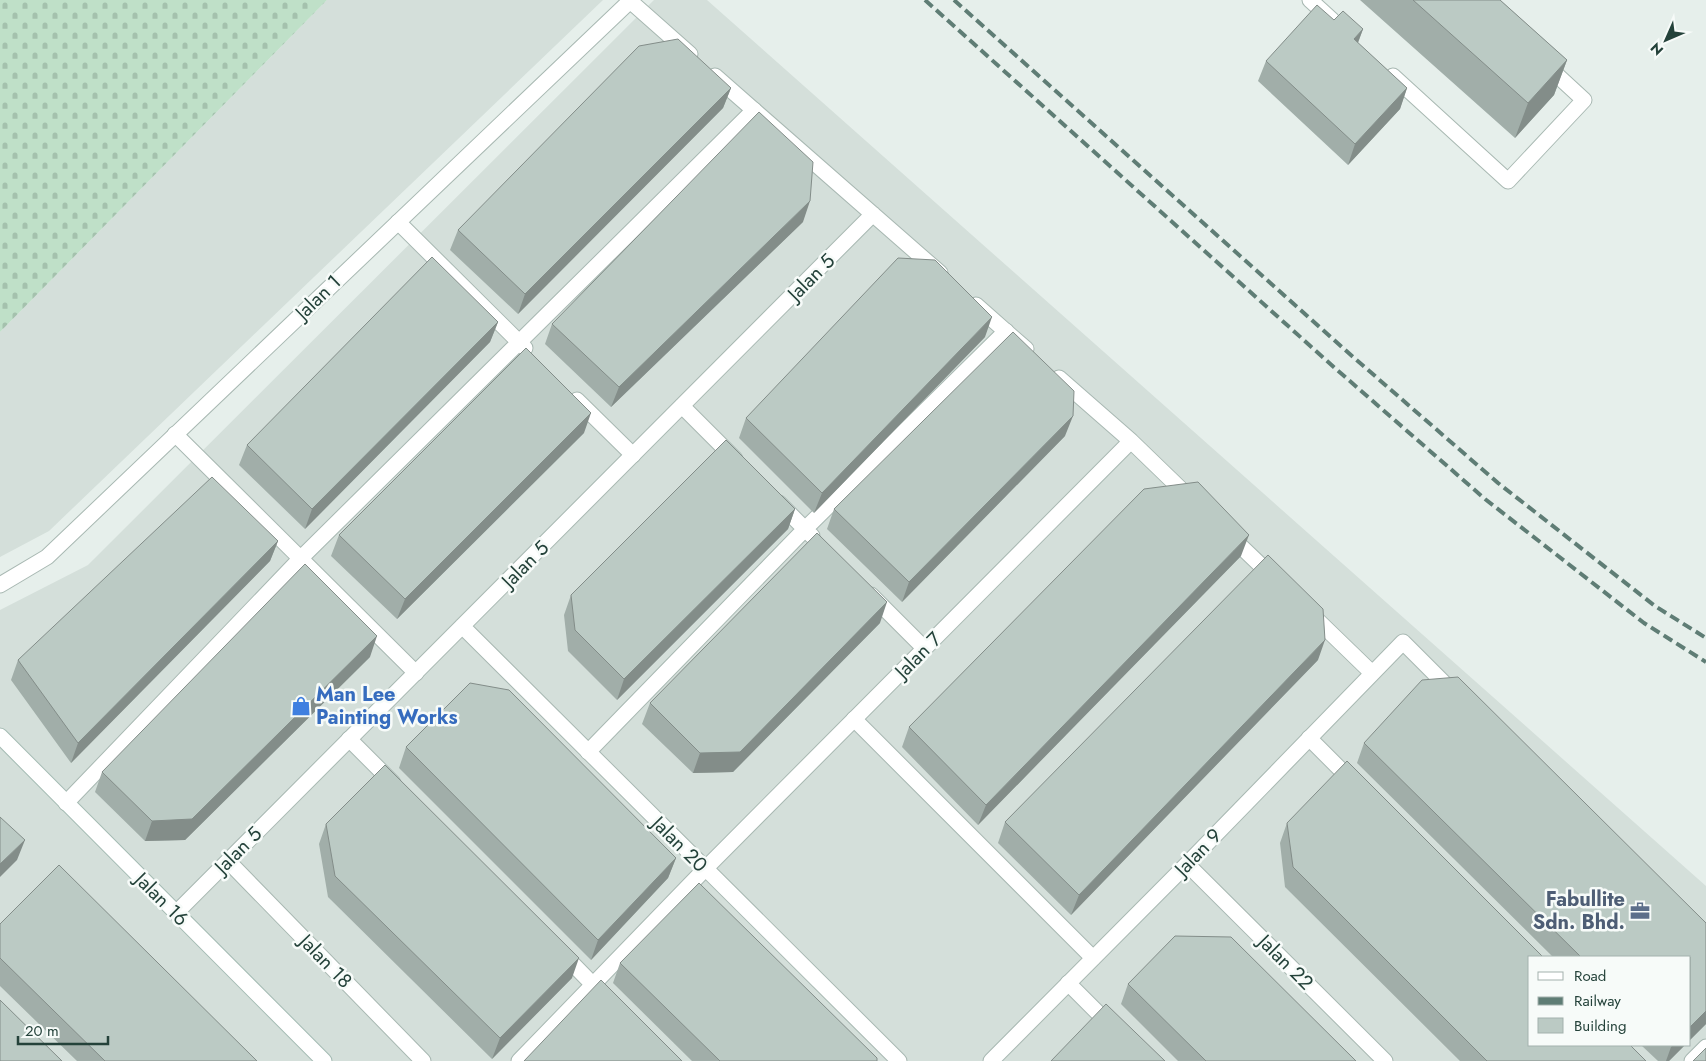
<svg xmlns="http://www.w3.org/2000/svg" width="1706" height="1061" viewBox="0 0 1706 1061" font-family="Jost,sans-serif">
<defs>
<pattern id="cemetery-stones" width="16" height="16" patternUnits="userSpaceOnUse" patternTransform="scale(1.25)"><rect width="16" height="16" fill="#bfe0c8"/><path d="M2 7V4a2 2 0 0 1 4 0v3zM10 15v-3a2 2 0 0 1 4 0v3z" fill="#a4c1ad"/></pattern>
</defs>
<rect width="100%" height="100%" fill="#e6efeb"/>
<path fill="#d4dfda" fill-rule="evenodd" d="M327,0H603L49,531L0,557V332Z
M654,0H707L1706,886V1061H0V610L88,565ZM1530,957H1690V1045H1530Z"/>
<path fill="url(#cemetery-stones)" d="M0,0H327L0,332Z"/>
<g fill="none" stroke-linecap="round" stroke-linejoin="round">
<defs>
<path id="lane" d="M1310,0L1332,20
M1393,76L1508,181L1584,100L1546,65
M398,222L525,348
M577,400L633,455
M682,406L735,459
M175,434L416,673
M779,503L812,536
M871,595L925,649
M854,719L1093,958
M1309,738L1353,782
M349,739L393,783
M588,752L805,529L1006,331
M66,803L301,558L754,110
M563,954L608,1000
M1068,983L1111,1026
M519,1061L705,869
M1692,1061L1706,1047"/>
<path id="street" d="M715,76L940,273
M976,305L1026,349
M1059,378L1131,441L1191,499
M1229,535L1274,578
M0,585L47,557L630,1L690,54
M1310,613L1372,673
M462,626L899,1061
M228,861L423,1061
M1187,864L1385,1061
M705,869L1131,441
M176,913L873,214
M991,1061L1187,864L1403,642L1453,692"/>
<path id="secondary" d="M0,736L324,1061"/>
</defs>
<use href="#lane" stroke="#a8b8b2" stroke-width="17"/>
<use href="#street" stroke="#a8b8b2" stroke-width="17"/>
<use href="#secondary" stroke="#a4bbb3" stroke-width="17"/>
<use href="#lane" stroke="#fff" stroke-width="15"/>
<use href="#street" stroke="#fff" stroke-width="15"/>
<use href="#secondary" stroke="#fff" stroke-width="15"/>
<path stroke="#5f7d75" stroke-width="4" stroke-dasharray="10 5" stroke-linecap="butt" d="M925,0L1336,369L1485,499L1644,623L1706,662
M954,0L1352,356L1498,483L1655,606L1706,638"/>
</g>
<path fill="#a1aea9" d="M1360,0H1500L1567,60L1554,95L1515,138Z
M1334,20L1363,29L1358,43L1407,88L1400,109L1348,165L1258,81L1266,61Z
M731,88L723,108L518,314L450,250L458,230Z
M803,222L611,407L545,344L552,324Z
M498,322L490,342L305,529L239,465L247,445Z
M985,337L814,513L739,438L746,418Z
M584,433L397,619L331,556L339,535Z
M1065,436L902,602L827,529L834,509Z
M795,509L788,529L617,700L568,651L564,615L571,595Z
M278,541L270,561L71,763L11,680L18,660Z
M1241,556L978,825L902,747L909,727Z
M880,623L733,772L693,773L642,724L650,703Z
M370,657L185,840L145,841L95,792L102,772Z
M1318,660L1071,915L998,843L1005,822Z
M1364,743L1706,923V1024L1690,1040V957H1553L1357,763Z
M406,747L676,858L668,878L591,960L399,768Z
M1287,823L1646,1061H1460L1285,887L1280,843Z
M326,824L572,978L492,1059L328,897L319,844Z
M0,924L257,1061H77L0,986Z
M620,963L877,1061H692L613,983Z
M1128,984L1356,1061H1178L1121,1004Z
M1641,1045H1685L1669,1061H1658Z"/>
<path fill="#838d89" d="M1363,29L1355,50L1354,39Z
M1567,60L1554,95L1515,138L1528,103Z
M731,88L723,108L518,314L525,294Z
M1407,88L1400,109L1348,165L1355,144Z
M810,201L803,222L611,407L619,387Z
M992,317L985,337L814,513L822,493Z
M498,322L490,342L305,529L312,509Z
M591,413L584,433L397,619L405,599Z
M1073,416L1065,436L902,602L909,582Z
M795,509L788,529L617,700L624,679Z
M1249,535L1241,556L978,825L986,805Z
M278,541L270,561L71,763L78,743Z
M887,602L880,623L733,772L693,773L700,753Z
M377,636L370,657L185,840L145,841L152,821Z
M1325,640L1318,660L1071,915L1079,895Z
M25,840L17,860L0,877V864Z
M676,858L668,878L591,960L598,940Z
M579,958L572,978L492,1059L500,1038Z
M1706,1011V1024L1690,1040V1027Z
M1673,1045H1685L1669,1061H1666L1671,1047Z"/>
<path fill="#bbcac4" stroke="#838d89" d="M1413,0H1500L1567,60L1528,103Z
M1317,5L1334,20L1343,11L1363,29L1354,39L1407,88L1355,144L1266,61Z
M678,39L731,88L525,294L458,230L639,46Z
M759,112L813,162L810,201L619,387L552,324Z
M432,257L498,322L312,509L247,445Z
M898,258L935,260L992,317L822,493L746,418Z
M1013,332L1074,391L1073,416L909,582L834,509Z
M526,348L591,413L405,599L339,535Z
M726,440L795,509L624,679L575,630L571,595Z
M212,477L278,541L78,743L18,660Z
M1198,482L1249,535L986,805L909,727L1144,489Z
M817,533L887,602L740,752L700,753L650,703Z
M1268,555L1323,609L1325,640L1079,895L1005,822Z
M305,564L377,636L192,819L152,821L102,772Z
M1458,677L1706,923V1011L1690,1027V957H1581L1364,743L1422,680Z
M470,683L509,690L676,858L598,940L406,747Z
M1347,761L1543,957H1530V1045H1630L1646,1061H1487L1293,867L1287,823Z
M385,765L579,958L500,1038L335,876L326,824Z
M0,817L25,840L0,864Z
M59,865L257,1061H105L0,958V924Z
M699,883L877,1058V1061H720L620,963Z
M1175,936L1231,937L1356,1061H1206L1128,984Z
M601,980L682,1061H524Z
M0,1000L62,1061H0Z
M1106,1004L1165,1061H1051Z
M1706,1048V1061H1693Z"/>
<defs>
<symbol id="shop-bare" viewBox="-9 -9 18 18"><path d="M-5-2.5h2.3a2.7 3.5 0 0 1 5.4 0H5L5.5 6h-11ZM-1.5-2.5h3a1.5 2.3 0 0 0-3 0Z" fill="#3f7fe0" stroke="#f7fbf9" stroke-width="2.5" paint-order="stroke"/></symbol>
<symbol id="office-bare" viewBox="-9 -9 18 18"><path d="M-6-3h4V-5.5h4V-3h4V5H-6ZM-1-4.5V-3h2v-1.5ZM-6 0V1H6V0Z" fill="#5c6f8a" stroke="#f7fbf9" stroke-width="2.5" paint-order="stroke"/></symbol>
</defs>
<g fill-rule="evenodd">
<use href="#shop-bare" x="287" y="692" width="28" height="28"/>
<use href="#office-bare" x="1626" y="897" width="28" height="28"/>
</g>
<g text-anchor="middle" stroke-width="5" stroke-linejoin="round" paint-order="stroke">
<g font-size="20" fill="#24423a" stroke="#f7fbf9">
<text transform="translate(811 277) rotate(-45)" y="7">Jalan 5</text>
<text transform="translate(318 297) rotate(-44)" y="7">Jalan 1</text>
<text transform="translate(525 564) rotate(-45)" y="7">Jalan 5</text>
<text transform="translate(918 655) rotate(-45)" y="7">Jalan 7</text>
<text transform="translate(680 844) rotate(45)" y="7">Jalan 20</text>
<text transform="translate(238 850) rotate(-45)" y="7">Jalan 5</text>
<text transform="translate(1198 852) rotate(-46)" y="7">Jalan 9</text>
<text transform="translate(162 899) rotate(45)" y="7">Jalan 16</text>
<text transform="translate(326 961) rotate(46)" y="7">Jalan 18</text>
<text transform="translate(1286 962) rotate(45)" y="7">Jalan 22</text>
</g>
<g font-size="20" font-weight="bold" fill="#366cbe" stroke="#f7fbf9" text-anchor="start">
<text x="316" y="701">Man Lee<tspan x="316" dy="23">Painting Works</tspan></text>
</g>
<g font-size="20" font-weight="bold" fill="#4e5e75" stroke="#f7fbf9" text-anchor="end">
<text x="1625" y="906">Fabullite<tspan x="1625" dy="23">Sdn. Bhd.</tspan></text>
</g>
</g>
<rect x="1528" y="956" width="162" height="90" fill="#f7fbf9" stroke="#a3b1ad"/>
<rect x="1538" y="972" width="25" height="8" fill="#ffffff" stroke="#a3b1ad"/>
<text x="1574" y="981" font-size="15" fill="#24423a">Road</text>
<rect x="1538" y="997" width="25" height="8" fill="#5f7d75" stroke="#a3b1ad"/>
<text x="1574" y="1006" font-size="15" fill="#24423a">Railway</text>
<rect x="1538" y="1018" width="25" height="15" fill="#bbcac4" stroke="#a3b1ad"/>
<text x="1574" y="1031" font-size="15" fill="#24423a">Building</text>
<g transform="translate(1666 40) rotate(225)" stroke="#f7fbf9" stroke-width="4" paint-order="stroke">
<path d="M0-4L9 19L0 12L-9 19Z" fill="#24423a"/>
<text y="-8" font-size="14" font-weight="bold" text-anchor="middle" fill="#24423a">N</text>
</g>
<path d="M18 1036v8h90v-8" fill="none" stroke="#24423a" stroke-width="2.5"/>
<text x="25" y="1036" font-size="15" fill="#24423a" stroke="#f7fbf9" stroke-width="4" paint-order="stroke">20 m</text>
</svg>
